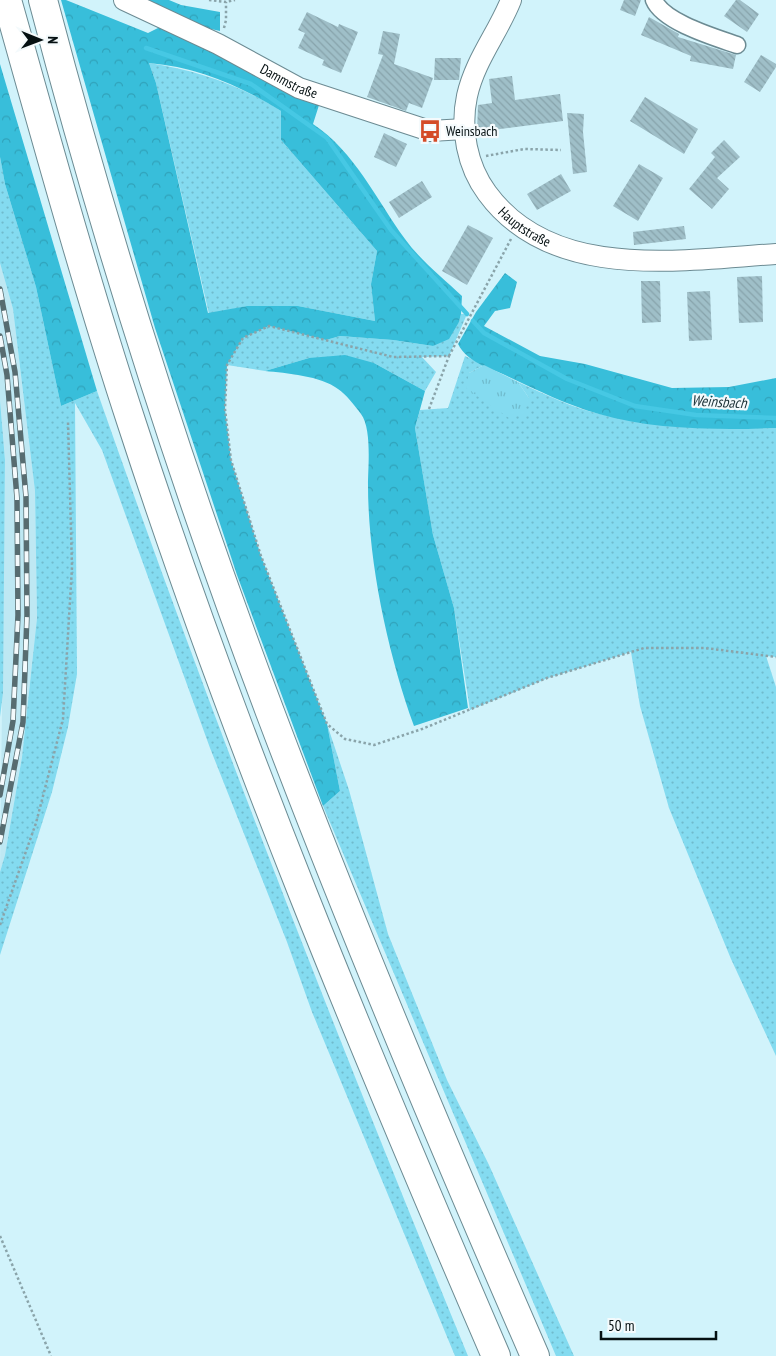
<svg xmlns="http://www.w3.org/2000/svg" width="776" height="1356" viewBox="0 0 776 1356" font-family="'PT Sans Narrow',sans-serif">
<defs>
<pattern id="grass-dots" width="8" height="8" patternUnits="userSpaceOnUse" patternTransform="scale(1.25)"><rect width="8" height="8" fill="#84dbf0"/><path d="M2 2h.1M6 6h.1" fill="none" stroke="#70bbcd" stroke-width="1.8" stroke-linecap="round"/></pattern>
<pattern id="forest-crowns" width="20" height="18" patternUnits="userSpaceOnUse" patternTransform="scale(1.25)"><rect width="20" height="18" fill="#38beda"/><path d="M2 6a3 3 0 1 1 6 0M12 15a3 3 0 1 1 6 0" fill="none" stroke="#30a2ba"/></pattern>
<pattern id="park-tufts" width="24" height="20" patternUnits="userSpaceOnUse" patternTransform="scale(1.25)"><rect width="24" height="20" fill="#84dbf0"/><path d="M3 7l-1-3M5 7V3M7 7l1-3M15 17l-1-3M17 17v-4M19 17l1-3" fill="none" stroke="#70bbcd"/></pattern>
<pattern id="building-back-hatch" width="6" height="6" patternUnits="userSpaceOnUse" patternTransform="scale(1.25)"><rect width="6" height="6" fill="#9fbfc8"/><path d="M-1 5l2 2M0 0l6 6M5-1l2 2" fill="none" stroke="#87a3ab"/></pattern>
</defs>
<rect width="100%" height="100%" fill="#d1f3fb"/>
<path fill="#bee8f3" d="M0,263L13,309L35,491L37,618L22,757L5,855L0,872L5,460L0,399Z"/>
<path fill="url(#grass-dots)" d="M149,63C199,71 238,84 281,111V140L377,251L371,284L375,321L298,306H247L209,314L156,83Z
M0,157L5,184L36,287L61,406L97,391C211,717 337,1037 468,1356H455L312,1012L287,942L210,748L102,450L75,403L77,674L68,727L52,792L0,955V872L5,855L22,757L37,618L35,491L13,309L0,263Z
M461,314H467L449,356L422,357L436,372L425,391L374,363L309,358L265,371L227,365L243,338L269,326L326,340L340,336L393,340L433,346L459,322Z
M465,356L484,365L469,373L529,398L518,382C544,394 573,408 600,414C657,428 718,430 776,428V657L766,656L776,687V1056L731,959L669,808L640,706L631,652L548,678L470,710L454,608L433,535L415,428L420,410L448,408Z
M0,400L5,460L3,693L0,717Z
M327,724L349,790L388,934L447,1080L489,1165L574,1356H556L323,806L340,791Z"/>
<path fill="url(#forest-crowns)" fill-rule="evenodd" d="M61,0H66L148,33L162,26L320,102L313,124C355,152 376,199 405,239C420,260 443,278 462,296L461,314L459,322L449,339L433,346L393,340L340,336L326,340L269,326L243,338L227,365L225,409L231,460L261,556L327,724L340,791L323,806L237,575L155,328ZM149,63C197,67 241,86 281,111V140L377,251L371,284L375,321L298,306H247L208,313L156,83Z
M135,0H169L181,5L220,12V31L202,27Z
M0,64L97,391L61,406L36,287L5,184L0,157Z
M505,273L517,282L510,308L495,311L484,326L540,356L585,364L672,388L729,387L776,378V428C720,430 653,430 599,414C567,405 537,390 507,376C488,367 468,363 458,344L476,312Z
M345,355L374,363L425,391L415,428L433,535L454,608L468,708L414,726C388,654 368,562 368,485C368,467 372,429 361,414C355,406 346,394 338,389C321,376 286,373 265,371L309,358Z"/>
<path fill="url(#park-tufts)" d="M484,365L518,382L529,398L524,414L509,418L466,388L469,373Z"/>
<g fill="none" stroke-linecap="round" stroke-linejoin="round">
<path stroke="#46c8e4" stroke-width="4.5" d="M146,48L251,84L327,138L391,230L467,314
M473,321L484,333L567,379L635,406L696,415L776,418"/>
</g>
<path fill="url(#building-back-hatch)" d="M624,0H641L635,16L620,10Z
M736,0H740L759,14L747,32L724,16Z
M307,12L338,27L339,24L358,32L341,73L322,65L324,60L298,48L305,33L298,30Z
M649,17L679,34L678,37L736,55L733,69L690,61L691,56L641,35Z
M383,31L400,34L394,64L433,78L422,108L409,103L406,111L367,97L383,55L378,54Z
M761,55L776,64V67L760,92L744,82Z
M435,58H461L459,80H434Z
M512,76L515,100L560,94L563,121L477,132L478,105L492,103L489,79Z
M645,97L698,129L684,154L630,121Z
M567,113L584,114L583,132L587,172L573,174Z
M384,133L407,144L396,167L374,157Z
M724,140L740,157L717,178L729,189L712,209L689,189L715,157L711,153Z
M639,164L663,178L638,221L613,206Z
M561,174L571,191L537,210L527,194Z
M422,181L432,197L399,218L389,202Z
M468,225L493,238L467,285L442,271Z
M684,226L686,239L634,245L633,232Z
M762,276L763,322L739,323L737,277Z
M641,281H660L661,322L642,323Z
M710,291L712,340L689,341L687,292Z"/>
<g fill="none" stroke-linecap="round" stroke-linejoin="round">
<defs>
<path id="minor" d="M654,0C663,22 714,37 737,45"/>
<g id="tertiary">
<path id="s1" d="M124,0L218,44L299,88L430,131L465,129"/>
<path id="s2" d="M511,0C498,33 475,60 467,96C460,129 467,166 487,193C552,282 680,260 776,254"/>
</g>
<path id="motorway" d="M7,0C47,142 86,284 132,424C235,741 364,1050 496,1356
M43,0C106,240 182,479 270,712C352,929 442,1143 535,1356"/>
</defs>
<use href="#minor" stroke="#6c8b93" stroke-width="19"/>
<use href="#tertiary" stroke="#6c8b93" stroke-width="22"/>
<use href="#motorway" stroke="#6c8b93" stroke-width="30"/>
<path stroke="#8aa4aa" stroke-width="2.5" stroke-dasharray="2.5 2.5" stroke-linecap="butt" d="M209,0L226,2L235,0
M224,28L226,20V2
M486,156L524,149L561,150
M511,239L449,356L393,357L269,326L243,338L227,365L225,409L231,460L261,556L327,724L345,739L374,745L422,729L547,678L644,648H705L776,657
M429,409L449,356
M0,925L36,823L63,719L72,567L68,421
M0,1236L51,1356"/>
<use href="#minor" stroke="#fff" stroke-width="16"/>
<use href="#tertiary" stroke="#fff" stroke-width="20"/>
<use href="#motorway" stroke="#fff" stroke-width="28"/>
<defs>
<path id="rail" d="M0,289L15,372L26,497L27,615L23,722L0,842
M0,336L7,375L17,498L18,615L13,721L0,795"/>
</defs>
<use href="#rail" stroke="#576c70" stroke-width="5.5"/>
<use href="#rail" stroke="#f4fafc" stroke-width="4" stroke-dasharray="11" stroke-linecap="butt"/>
</g>
<defs>
<symbol id="bus-bare" viewBox="-9 -9 18 18"><path d="M-5-6H5V4H4V6H2V4H-2V6H-4V4H-5ZM-3.5-4V0h7V-4ZM-3.5 1.2v1.5H-2V1.2ZM2 1.2v1.5H3.5V1.2Z" fill="#d44b27" stroke="#f4fafc" stroke-width="2.5" paint-order="stroke"/></symbol>
</defs>
<g fill-rule="evenodd">
<use href="#bus-bare" x="414" y="115" width="32" height="32"/>
</g>
<g text-anchor="middle" stroke-width="4.5" stroke-linejoin="round" paint-order="stroke">
<g font-size="14" fill="#051012" stroke="#f4fafc">
<text dy="5" stroke="none"><textPath href="#s1" startOffset="184">Dammstraße</textPath></text>
<text dy="5" stroke="none"><textPath href="#s2" startOffset="259">Hauptstraße</textPath></text>
</g>
<g font-size="14" fill="#051012" stroke="#f4fafc" text-anchor="start">
<text x="446" y="136">Weinsbach</text>
</g>
<g font-size="15" font-style="italic" fill="#1c3238" stroke="#f4fafc">
<text transform="translate(719 402) rotate(3)" y="5">Weinsbach</text>
</g>
</g>
<g transform="translate(40 40) rotate(91)" stroke="#f4fafc" stroke-width="4" paint-order="stroke">
<path d="M0-4L9 19L0 12L-9 19Z" fill="#051012"/>
<text y="-8" font-size="14" font-weight="bold" text-anchor="middle" fill="#051012">N</text>
</g>
<path d="M601 1331v8h115v-8" fill="none" stroke="#051012" stroke-width="2.5"/>
<text x="608" y="1331" font-size="15" fill="#051012" stroke="#f4fafc" stroke-width="4" paint-order="stroke">50 m</text>
</svg>
